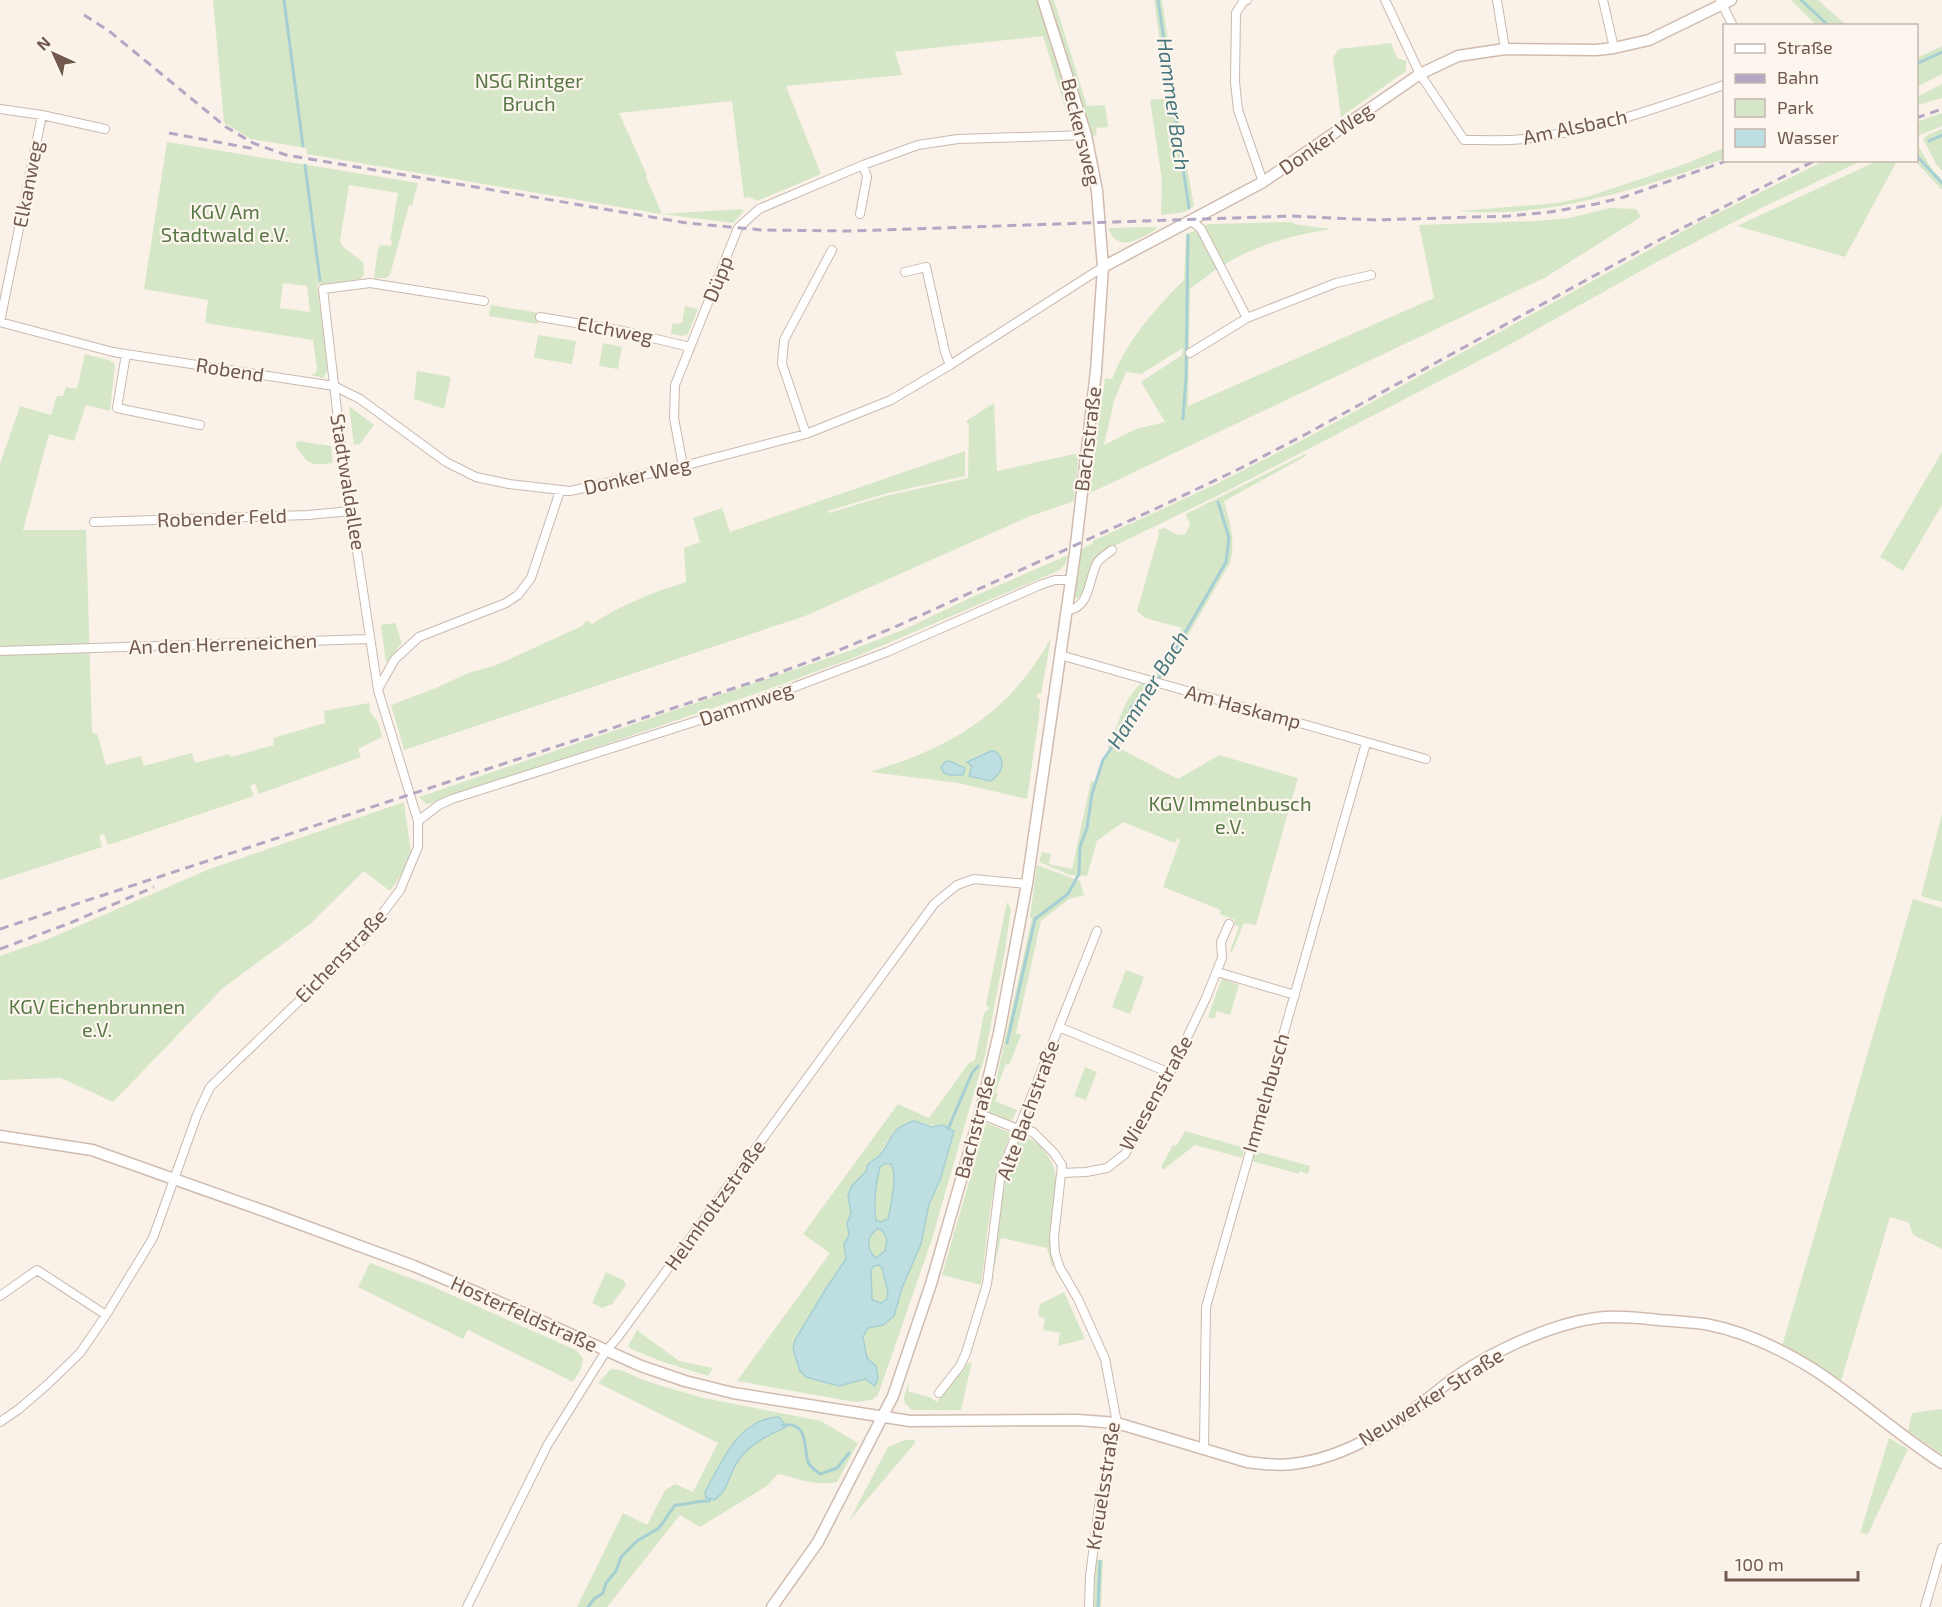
<svg xmlns="http://www.w3.org/2000/svg" width="1942" height="1607" viewBox="0 0 1942 1607" font-family="'Exo 2',sans-serif">
<rect width="100%" height="100%" fill="#faf2e8"/>
<path fill="#d6e7c7" fill-rule="evenodd" d="M213,0H1037L1075,123L1072,130L1043,36L895,52L902,75L786,86L821,174L757,201L749,197L744,198L732,101L619,113L647,175L646,177L660,209L661,214L741,209L744,211L733,223L661,214L307,154L306,148L251,139L224,123Z
M1050,0H1054L1087,106L1105,105L1108,127L1096,128L1097,135L1091,136Z
M1154,0H1162L1187,167L1194,206L1185,212L1161,215L1162,181L1150,100L1168,98Z
M1791,0H1818L1846,25H1816Z
M1391,43L1397,58L1406,61V71L1341,117L1333,57L1339,49Z
M1942,46V74L1917,87V58Z
M1942,84V98L1917,105V97Z
M1942,113V126L1917,136V122Z
M1942,129V171L1936,164L1923,139L1929,134Z
M167,142L418,183L412,205H409L390,275L386,278H374L378,248L381,245L391,246L392,241L390,240L398,193L349,185L340,241L343,247L363,262L364,275L360,279L317,285L328,367L327,372L323,378L311,375L316,373L317,368L313,340L205,323L208,300L144,289ZM283,283L307,286L310,312L280,308Z
M1919,147L1931,168L1942,180V190L1915,161L1917,148Z
M1724,148V159C1639,188 1551,219 1459,211L1558,203L1590,196L1685,164Z
M1824,161H1861L1761,208L1657,262L1494,353L1221,494L1100,553L1095,558L1082,594L1078,598H1075L1081,549L1093,543V541L1216,484L1310,436L1700,222Z
M1877,161H1897L1845,257L1737,226Z
M1610,208L1636,209L1641,217L1546,277L1088,494L1105,378L1112,379C1127,340 1155,309 1184,280L1186,235L1198,229L1218,268L1190,289L1188,406L1434,298L1419,225L1536,221L1569,218ZM1183,348L1182,355L1141,382L1165,422L1136,429L1104,445L1114,401L1126,372L1141,374Z
M1293,222V224L1331,229C1292,235 1257,245 1223,265L1204,226L1209,224Z
M1155,227L1157,229C1140,238 1119,255 1108,228Z
M491,305L539,313L538,324L489,316Z
M685,306L698,309L688,334L682,336L671,334L672,324L682,323Z
M538,335L576,341L572,364L534,358Z
M603,343L622,347L618,369L599,366Z
M85,354L109,360L115,364L110,411L86,405L74,441L49,434L23,530H86L92,731L94,734L97,733L106,765L141,756L144,766L192,753L195,763L229,754L231,757L274,745L273,738L325,723L324,711L369,703L370,712L378,722L382,737L358,749L361,757L259,794L255,784L250,786L254,796L108,845L104,834L99,836L102,847L0,880V464L20,406L51,415L57,396H63L66,387L77,389Z
M417,371L451,377L444,409L414,399Z
M994,403L997,471L1079,453L1074,501L1028,517L805,616L404,750L391,705L436,688L468,673L494,666L582,626L587,620L592,624C621,605 653,592 686,582L684,548L700,542L693,518L722,508L730,532L965,451V476L884,494L828,511L829,513L885,496L968,478L969,425L966,421Z
M349,406L374,425L360,444L354,445Z
M298,441L331,446L333,463C309,466 309,465 295,445Z
M1942,452V505L1903,571L1880,557Z
M1305,454L1306,456L1224,501C1230,523 1236,540 1230,563L1163,678L1155,675L1182,628L1145,618L1137,611L1159,534L1158,530L1164,528L1178,535L1185,534L1190,525L1186,514Z
M1068,555L1065,564L1060,570L853,658L769,689L432,803L426,804L419,797L849,651L905,629L970,598Z
M395,623L402,643L386,663L381,625Z
M1051,638L1041,694L1038,693L1037,698L1040,699L1039,717L1027,799L958,783L870,772C951,747 1009,714 1051,638ZM983,753L999,774L990,781L969,775L972,766L967,762Z
M1141,683L1151,686C1138,695 1130,710 1125,725L1129,728L1119,748L1178,779L1219,755L1298,778L1256,925L1244,923L1232,952L1230,951L1239,927L1233,924L1235,920L1220,914L1221,910L1163,887L1180,840L1178,838L1175,843L1123,822L1097,841L1087,876L1070,875L1039,862L1042,852L1051,854L1049,864L1072,869L1091,781L1095,782L1101,762L1109,749L1108,747C1121,723 1119,705 1141,683Z
M404,802L411,853L402,873L390,891L364,871L310,924L223,988L113,1102L61,1078L0,1080V956L46,940L207,870Z
M1942,814V902L1921,896Z
M1037,865L1080,881L1084,895L1069,899L1041,921L1016,1033L1021,1035L1009,1065L1006,1064L995,1093L998,1094L995,1101L1017,1110L1013,1119L1009,1120L989,1112L1032,918L1030,917Z
M1913,899L1942,908V1249L1913,1235L1909,1223L1890,1217L1841,1381L1782,1346Z
M1007,902L1011,909L1005,951L985,1055L931,1242L878,1395L872,1400L855,1402L737,1381L830,1253L803,1234L898,1104L929,1118L968,1064L975,1060L984,1013L989,1009L986,1004ZM921,1122C932,1127 942,1125 954,1130L940,1180L929,1204L921,1244L902,1288L894,1316L883,1325L868,1328L863,1337L869,1383L865,1379L839,1386L793,1349L795,1340L827,1287L846,1259L849,1235L847,1224L851,1213L848,1196L851,1187L867,1169V1166L878,1156L893,1132Z
M1126,970L1144,977L1130,1014L1112,1007Z
M1224,979L1239,985L1230,1015L1217,1011L1214,1019L1208,1017L1221,980Z
M1085,1067L1097,1072L1086,1100L1074,1096Z
M986,1123L1011,1133C990,1181 988,1234 981,1285L942,1275Z
M1185,1131L1245,1148L1242,1158L1195,1145L1163,1170L1161,1167L1173,1145L1176,1146Z
M1022,1137C1031,1138 1036,1142 1042,1148C1070,1179 1048,1207 1050,1241C1050,1249 1053,1256 1056,1263L1052,1267L1047,1248L1001,1238L993,1273C997,1241 1003,1160 1022,1137Z
M1255,1151L1310,1166L1308,1174L1300,1171L1299,1174L1252,1161Z
M886,1163L891,1164C898,1175 891,1206 888,1219L880,1222L876,1220C873,1204 876,1182 880,1167Z
M877,1229L882,1231L887,1239L885,1251L876,1258C866,1249 866,1237 877,1229Z
M370,1263L429,1285L576,1350L583,1358L581,1369L573,1382L468,1330L463,1339L358,1287Z
M879,1265L882,1268L888,1292L887,1299L881,1303L872,1300L871,1270L874,1266Z
M606,1272L623,1280L626,1285L612,1304L602,1308L592,1303Z
M1064,1292L1085,1339L1058,1346L1060,1333L1043,1330L1045,1318L1038,1316L1040,1304Z
M637,1330L679,1361L713,1368L708,1376L663,1362L631,1349L628,1346Z
M972,1362L961,1410H912L905,1404L904,1397L909,1380L908,1391L929,1397L937,1402L963,1366Z
M611,1369L621,1370L643,1380L699,1397L821,1421L858,1443L837,1482C812,1486 801,1479 778,1474L767,1486L700,1527L680,1515L607,1607H577L623,1513L647,1525L665,1490L675,1484L693,1492L718,1443L598,1383ZM752,1424L786,1427C767,1436 747,1445 736,1464C729,1477 727,1493 714,1500L708,1499L705,1492L733,1443Z
M1942,1409V1455L1908,1431L1912,1413Z
M1889,1438L1908,1449L1868,1534L1860,1533Z
M905,1440H915V1443L849,1521L888,1447Z
M1096,1560H1103L1101,1607H1094Z"/>
<path fill="#bedfe2" stroke="#a5cfd3" stroke-width="1.5" fill-rule="evenodd" d="M991,751H995C1007,761 1002,774 990,781L969,776L972,766L967,762Z
M949,761L965,768L963,775H949L944,773L941,767L945,762Z
M914,1121L932,1127L943,1125L954,1131L940,1180L929,1204L921,1244L902,1288L894,1316L883,1325L868,1328L863,1337L867,1358L876,1366L878,1378L875,1386L865,1379L839,1386L806,1377L800,1371L793,1349L795,1340L827,1287L846,1259L844,1244L849,1235L847,1224L851,1213L848,1196L851,1187L867,1170V1166C870,1161 875,1160 879,1156C894,1139 887,1130 914,1121ZM886,1163L891,1164C898,1175 891,1206 888,1219L880,1222L876,1220C873,1204 876,1182 880,1167ZM877,1229L882,1230L887,1239L885,1251L876,1258C866,1249 866,1237 877,1229ZM879,1265L882,1268L888,1292L887,1299L881,1303L872,1300L871,1270L874,1266Z
M777,1417L780,1418L786,1427C767,1436 747,1445 736,1464C729,1476 727,1492 714,1500L706,1498L705,1492C722,1462 738,1420 777,1417Z"/>
<g fill="none" stroke-linecap="round" stroke-linejoin="round">
<path stroke="#a5cfd3" stroke-width="3" d="M284,0L303,146
M1158,0L1189,208
M1801,0L1829,26
M1916,64L1942,52
M1929,141L1942,135
M1916,155L1942,183
M305,165L320,280
M1183,419L1186,377L1188,235
M1007,1043L1035,919L1068,894L1075,881L1079,874L1080,847L1087,828L1092,794L1103,760L1122,733L1131,708L1140,696L1159,678L1226,562L1229,538L1218,502
M948,1129L972,1073L978,1066
M783,1425C811,1422 802,1449 809,1464C812,1468 816,1471 820,1474L837,1468L849,1453
M1105,1501L1108,1482
M588,1607L594,1599L603,1593L606,1583L616,1571L621,1557L637,1541L659,1528L675,1505C687,1505 697,1500 709,1501L710,1499
M1098,1607L1100,1561"/>
<defs>
<path id="street" d="M1247,0L1243,2L1236,13L1235,82L1238,110L1263,182
M1385,0L1420,74L1464,140C1484,140 1505,141 1524,139C1593,132 1659,107 1724,85
M1497,0L1505,49
M1603,0L1614,48
M1720,0L1733,26
M0,109L42,115L105,129
M860,214L867,177L863,165
M1191,220L1201,229L1247,318L1336,283L1371,275
M905,272L926,267L945,352L950,365
M540,317L623,331L690,347
M0,322L113,352L334,386L360,399L446,462L476,477L509,484L570,491L683,466L806,434L891,400L950,365L1103,267
M0,322L42,115
M1190,353L1247,318
M126,354L117,408L200,425
M806,434L782,364L784,340L832,250
M683,466L674,418L675,385L738,228L759,209L863,165L918,145L958,139L1086,135
M94,522L308,515L351,511
M1067,610C1090,609 1088,580 1097,563C1101,557 1107,554 1112,550
M0,651L369,639
M1060,655L1426,759
M378,689L395,659L419,637L506,603L518,595L531,578L560,491
M418,821L439,805L452,799L744,706L887,652L1040,585L1055,580H1072
M1217,972L1295,995
M1059,1027L1170,1073
M980,1114L1018,1129L1033,1132L1054,1153L1062,1165L1054,1237L1055,1253L1060,1268L1078,1299L1105,1359L1117,1423L1099,1506L1090,1576L1089,1607
M1062,1173L1086,1172L1107,1168L1125,1154L1170,1073L1206,998L1222,958L1221,942L1229,924
M0,1296L37,1270L106,1315
M939,1393L960,1366L966,1353L987,1284L1001,1173L1097,931
M0,1422L19,1409L48,1384L80,1353L106,1315L153,1238L197,1115L210,1087L363,939L400,890L418,847V821L378,690L341,445L323,289L370,283L484,301
M1204,1448L1206,1307L1366,743
M467,1607L548,1444L606,1351L618,1337L934,904L957,885L974,879L1027,884
M1925,1607L1942,1548"/>
<path id="secondary" d="M1103,267L1263,182L1420,74L1458,56L1505,49L1596,50L1614,48L1649,40L1731,0
M0,1136L92,1150L270,1213L414,1266L490,1298L641,1366L685,1381L733,1393L910,1421L1078,1420L1117,1423L1247,1462C1262,1464 1277,1466 1292,1464C1348,1458 1398,1423 1440,1389C1479,1357 1546,1325 1596,1318C1616,1315 1639,1318 1659,1320C1674,1321 1690,1322 1705,1324C1743,1331 1781,1349 1813,1369C1858,1398 1897,1434 1942,1463
M772,1607L818,1542L893,1396L931,1284L980,1114L999,1033L1027,884L1075,553L1096,371L1103,267L1097,191L1086,135L1043,0"/>
</defs>
<use href="#street" stroke="#cbb9af" stroke-width="10"/>
<use href="#secondary" stroke="#d0bbaf" stroke-width="13"/>
<use href="#street" stroke="#fff" stroke-width="8"/>
<use href="#secondary" stroke="#fff" stroke-width="10"/>
<path stroke="#b4a7c3" stroke-width="3" stroke-dasharray="9 6" stroke-linecap="butt" d="M84,15L109,31L226,127L253,143L286,155L687,223L762,230L851,231L1291,216L1375,220L1509,216L1550,212L1596,204L1624,197L1729,160
M1916,118L1942,109
M169,133L255,149
M0,929L762,679L827,655L895,627L1155,509L1241,468L1308,433L1661,239L1816,160
M0,949L70,923L154,887"/>
</g>
<g text-anchor="middle" stroke-width="4.5" stroke-linejoin="round" paint-order="stroke">
<g font-size="20" fill="#587747" stroke="#fdf6ee">
<text x="529" y="88">NSG Rintger<tspan x="529" dy="23">Bruch</tspan></text>
<text x="225" y="219">KGV Am<tspan x="225" dy="23">Stadtwald e.V.</tspan></text>
<text x="1230" y="811">KGV Immelnbusch<tspan x="1230" dy="23">e.V.</tspan></text>
<text x="97" y="1014">KGV Eichenbrunnen<tspan x="97" dy="23">e.V.</tspan></text>
</g>
<g font-size="20" fill="#72594e" stroke="#fdf6ee">
<text transform="translate(1575 127) rotate(-12)" y="7">Am Alsbach</text>
<text transform="translate(1081 132) rotate(76)" y="7">Beckersweg</text>
<text transform="translate(1326 139) rotate(-35)" y="7">Donker Weg</text>
<text transform="translate(28 184) rotate(-79)" y="7">Elkanweg</text>
<text transform="translate(718 279) rotate(-68)" y="7">Düpp</text>
<text transform="translate(615 330) rotate(11)" y="7">Elchweg</text>
<text transform="translate(230 370) rotate(9)" y="7">Robend</text>
<text transform="translate(1088 439) rotate(-83)" y="7">Bachstraße</text>
<text transform="translate(637 476) rotate(-13)" y="7">Donker Weg</text>
<text transform="translate(348 482) rotate(81)" y="7">Stadtwaldallee</text>
<text transform="translate(222 518) rotate(-2)" y="7">Robender Feld</text>
<text transform="translate(223 644) rotate(-2)" y="7">An den Herreneichen</text>
<text transform="translate(746 704) rotate(-19)" y="7">Dammweg</text>
<text transform="translate(1243 707) rotate(15)" y="7">Am Haskamp</text>
<text transform="translate(341 956) rotate(-46)" y="7">Eichenstraße</text>
<text transform="translate(1156 1093) rotate(-61)" y="7">Wiesenstraße</text>
<text transform="translate(1266 1093) rotate(-74)" y="7">Immelnbusch</text>
<text transform="translate(1028 1110) rotate(-70)" y="7">Alte Bachstraße</text>
<text transform="translate(975 1127) rotate(-75)" y="7">Bachstraße</text>
<text transform="translate(715 1205) rotate(-54)" y="7">Helmholtzstraße</text>
<text transform="translate(524 1314) rotate(24)" y="7">Hosterfeldstraße</text>
<text transform="translate(1431 1397) rotate(-32)" y="7">Neuwerker Straße</text>
<text transform="translate(1103 1486) rotate(-81)" y="7">Kreuelsstraße</text>
</g>
<g font-size="21" font-style="italic" fill="#47777c" stroke="#fdf6ee">
<text transform="translate(1173 104) rotate(82)" y="7">Hammer Bach</text>
<text transform="translate(1148 690) rotate(-58)" y="7">Hammer Bach</text>
</g>
</g>
<rect x="1723" y="24" width="195" height="138" fill="#fdf6ee" stroke="#c5b7ae" stroke-width="1.5"/>
<rect x="1735" y="44" width="30" height="9" fill="#ffffff" stroke="#c5b7ae" stroke-width="1.5"/>
<text x="1777" y="54" font-size="18" fill="#72594e">Straße</text>
<rect x="1735" y="74" width="30" height="9" fill="#b4a7c3" stroke="#c5b7ae" stroke-width="1.5"/>
<text x="1777" y="84" font-size="18" fill="#72594e">Bahn</text>
<rect x="1735" y="99" width="30" height="18" fill="#d6e7c7" stroke="#c5b7ae" stroke-width="1.5"/>
<text x="1777" y="114" font-size="18" fill="#72594e">Park</text>
<rect x="1735" y="129" width="30" height="18" fill="#bedfe2" stroke="#c5b7ae" stroke-width="1.5"/>
<text x="1777" y="144" font-size="18" fill="#72594e">Wasser</text>
<g transform="translate(54 54) rotate(315)" stroke="#fdf6ee" stroke-width="4.5" paint-order="stroke">
<path d="M0-4.5L10 22L0 15L-10 22Z" fill="#72594e"/>
<text y="-9" font-size="16" font-weight="bold" text-anchor="middle" fill="#72594e">N</text>
</g>
<path d="M1726 1571v9h132v-9" fill="none" stroke="#72594e" stroke-width="3"/>
<text x="1735" y="1571" font-size="18" fill="#72594e" stroke="#fdf6ee" stroke-width="4.5" paint-order="stroke">100 m</text>
</svg>
